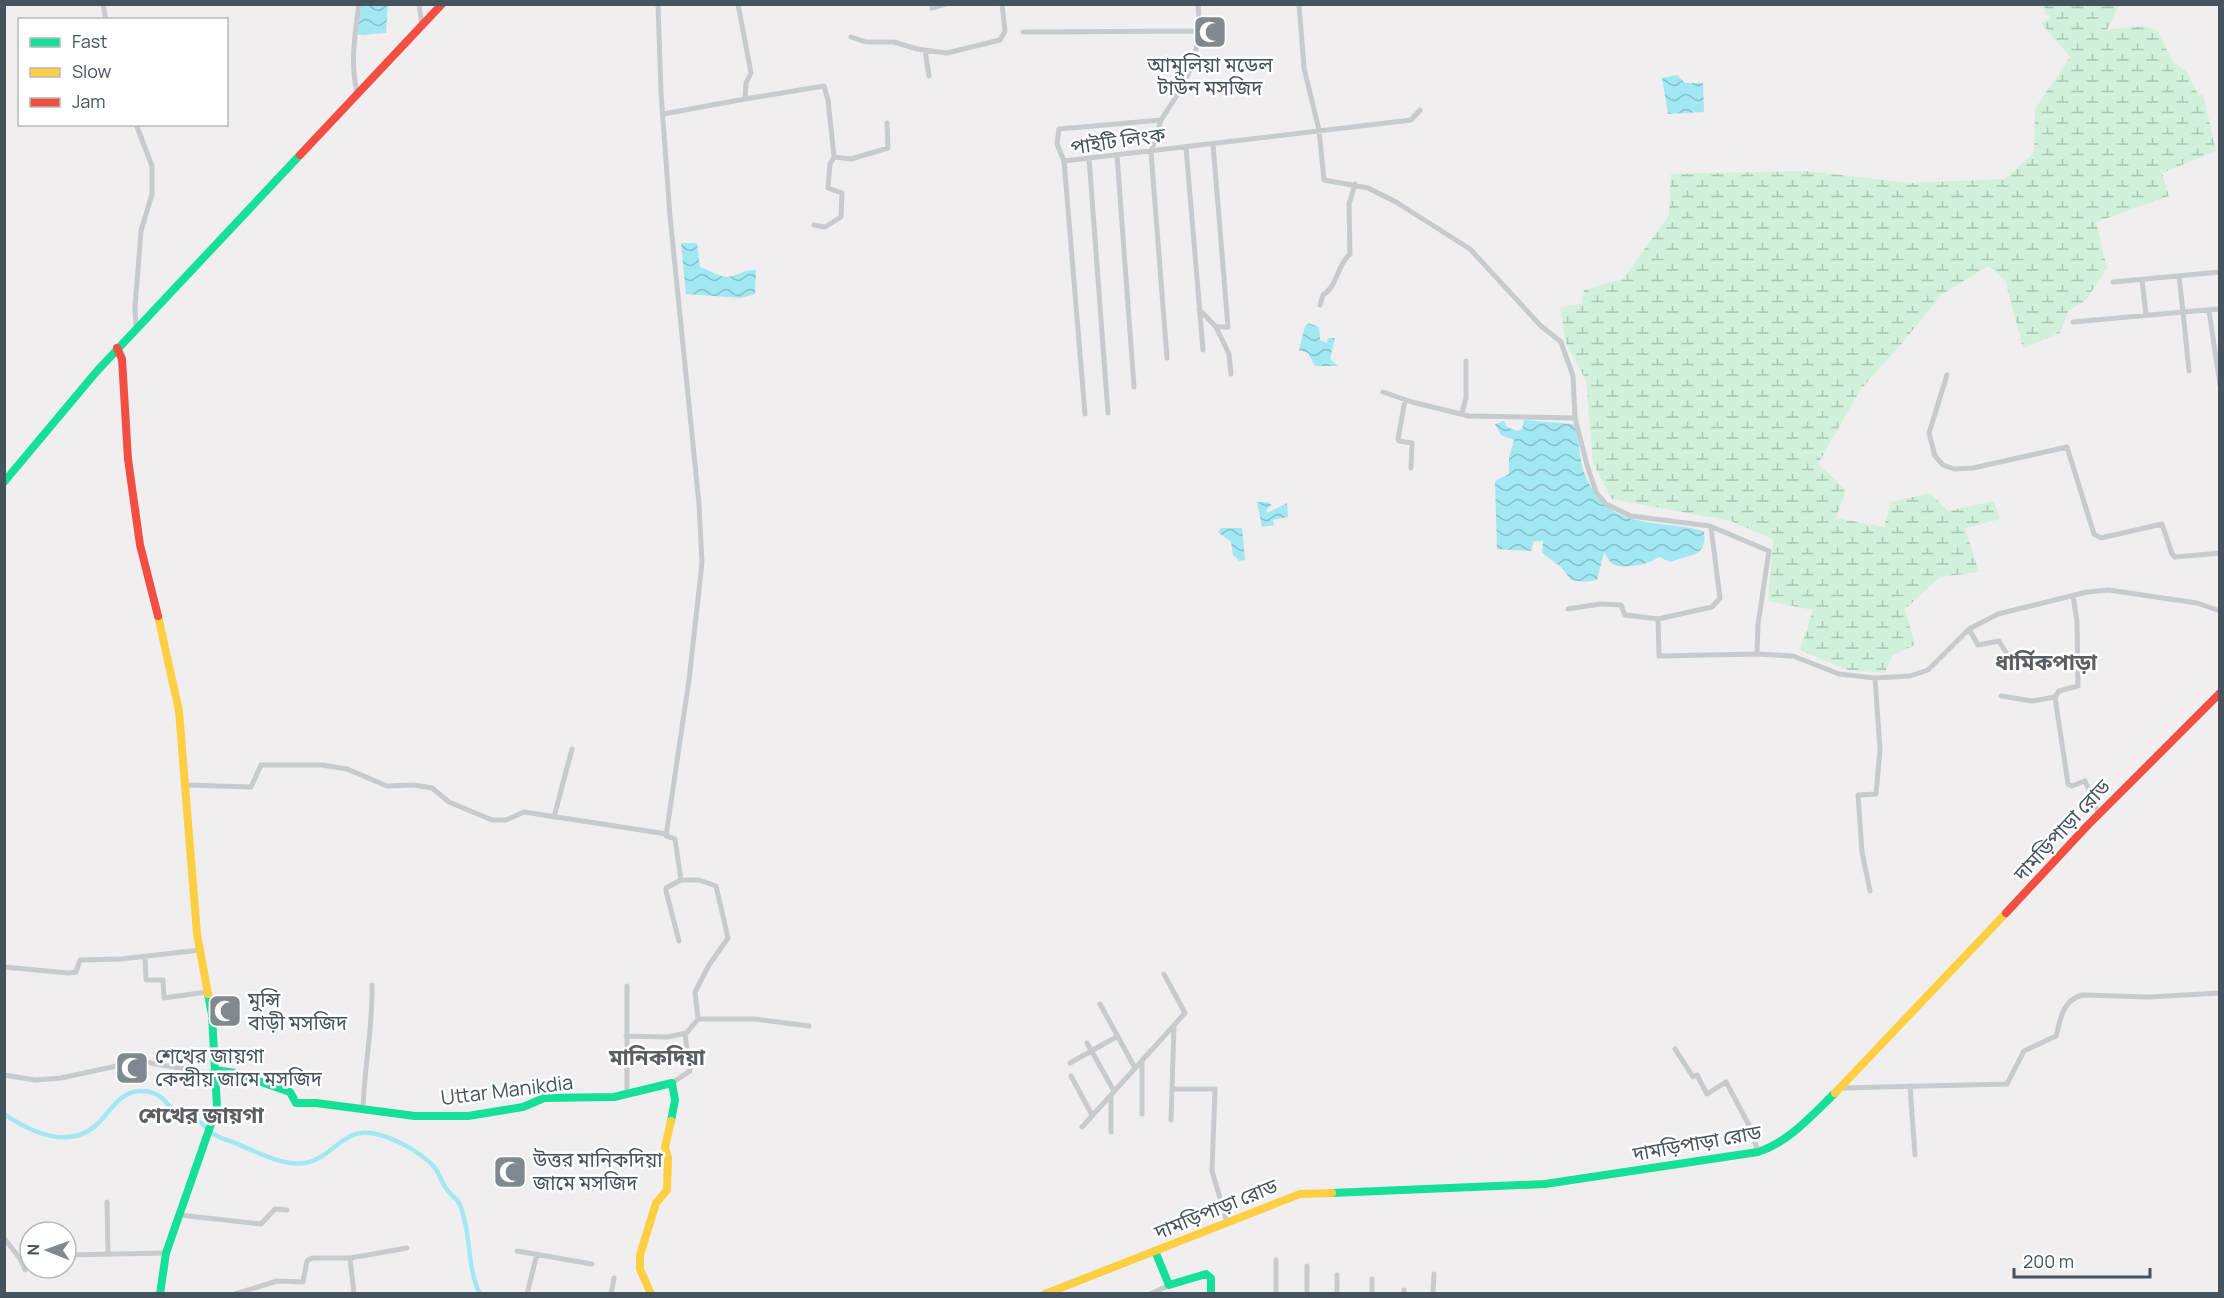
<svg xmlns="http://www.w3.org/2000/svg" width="2224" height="1298" viewBox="0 0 2224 1298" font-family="Manrope,'Noto Sans Bengali',sans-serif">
<defs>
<pattern id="wetland-marsh" width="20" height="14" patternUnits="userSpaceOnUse" patternTransform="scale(1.5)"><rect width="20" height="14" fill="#d1f1da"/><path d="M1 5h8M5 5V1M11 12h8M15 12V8" fill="none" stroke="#abc6b4"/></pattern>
<pattern id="water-waves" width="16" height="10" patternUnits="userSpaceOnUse" patternTransform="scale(1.5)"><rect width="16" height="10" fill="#a2e8f2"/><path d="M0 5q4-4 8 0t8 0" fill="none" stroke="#86bfc7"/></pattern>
</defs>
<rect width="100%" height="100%" fill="#f0eeef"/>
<path fill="url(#wetland-marsh)" d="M2044,5H2119L2107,30L2144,26L2158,31L2172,61L2187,72L2199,96L2203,94L2216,151L2162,173L2169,196L2096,222L2107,268L2086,300L2068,311L2060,333L2023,348L2005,280L1988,266L1941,295L1903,342L1860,390L1818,464L1846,490L1836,518L1884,527L1891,502L1930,493L1948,511L1994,501L2000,519L1965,528L1979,572L1940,577L1905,609L1915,645L1892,655L1885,673L1848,670L1800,650L1813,610L1768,601L1773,539L1731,521L1612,499L1593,463L1586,380L1566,343L1560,307L1582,304L1584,290L1623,279L1669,215L1671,174L1806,171L1909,183L2005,179L2034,153L2035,109L2070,57L2041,23L2051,18L2045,11Z"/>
<path fill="url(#water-waves)" d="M362,5H388L386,33L358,35L357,28Z
M1677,75L1685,83H1703L1704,112L1668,114L1662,78Z
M681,243H697L700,267C707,269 720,277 727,277C737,276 745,269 756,270L755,294L741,298L686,294Z
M1308,323L1319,327L1320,340L1327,343L1328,338H1335L1330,359L1338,366H1315L1308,353L1299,350L1305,326Z
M1524,420L1573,424C1579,431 1579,459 1584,472C1606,532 1654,518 1704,531C1707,559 1690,553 1671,562L1659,557C1650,564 1630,568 1617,566C1610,564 1608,558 1604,552L1597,580L1585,582L1571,580L1561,567L1542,553L1543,541H1534L1531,551L1497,549L1495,481L1509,474V457L1514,440L1501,435L1495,424L1504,421L1507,427L1517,431L1522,429Z
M1257,502H1267L1272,505L1267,509V513L1287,503L1288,517L1273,520L1274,525L1262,527Z
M1221,528H1242L1245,560L1239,561L1233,555L1231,542L1218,532Z"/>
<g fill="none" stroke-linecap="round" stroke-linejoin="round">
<path stroke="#a2e8f2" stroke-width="4.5" d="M4,1114C35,1135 75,1152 103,1118C113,1107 122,1092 139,1091C167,1090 167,1111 184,1119C189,1122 196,1122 202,1123C213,1138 224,1138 240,1145C259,1153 283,1166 305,1163C324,1160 334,1144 351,1136C374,1124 420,1150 435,1168C440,1174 441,1182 446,1188C450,1195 458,1199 460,1205C472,1234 466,1266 480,1294"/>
<path stroke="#c7cbce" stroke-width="5" d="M103,4L106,20
M419,4L422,25
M658,4L661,93L670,216L699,504L702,563L689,680L666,836L675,839L681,880L666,888V891L679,941
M1299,4L1304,68L1319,130L1324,180L1368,188L1396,202L1470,249L1540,325L1561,342L1573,376L1575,418L1587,465L1596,492L1606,504L1631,516L1710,526L1769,551L1758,624L1757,654L1659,656L1658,619L1625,615L1621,605L1600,604L1568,609
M932,8L946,4
M1023,32L1200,31
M851,37L866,42H894L917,49L947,53L1000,40L1005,31L1002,4
M925,50L929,76
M357,92C350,64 355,33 359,4
M745,99L824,86L828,100L834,157L830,164L828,188L842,193L841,217L825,227L814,225
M663,114L745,99L746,83L751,73L738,4
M1161,120L1151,152L1167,358
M1186,147L1203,350
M1117,155L1134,387
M834,157L851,159L888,148L887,123
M1089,158L1108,413
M1064,161L1057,144L1059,129L1161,120C1188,79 1203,55 1198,4
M2142,280L2146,315
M2113,282L2220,272
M1320,305L1323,295C1338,286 1336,266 1350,254L1349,204L1355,184
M1199,309L1216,327H1228L1213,144
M2209,311L2220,385
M2073,322L2183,312L2179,276
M1216,327L1229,354L1231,374
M136,328L135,307L141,231L152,194V166L136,124
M2189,371L2183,312L2220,309
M1947,375L1929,433L1935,456L1943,465L1954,469L1973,468L2067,447L2094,534L2101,538L2162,524L2172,554L2175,557L2220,553
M1383,392L1412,402L1469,416L1575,418
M1405,400L1398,439L1399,441L1412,443L1411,468
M1462,413L1466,398V361
M1085,414L1064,161L1411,120L1420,110
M2073,596L2077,621L2078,686L2059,691L2055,697L2068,784L2072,786L2085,781L2099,814
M1658,619L1712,607L1720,598L1711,527
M1969,629L1978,645L1999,641L2009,657L2011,670
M1757,654L1793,656L1839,674L1875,678
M2001,696L2032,701L2055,697
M186,785L251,787L261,765H322L347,769L387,786L414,785L432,788L449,802L492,820H506L524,812L667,834
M554,817L572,749
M681,880H699L716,886L728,938L709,965L695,992L698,1019
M1870,891L1862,852L1858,795L1876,794L1880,750L1875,678L1910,676L1928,670L1969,629L1998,614L2087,592L2108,590L2197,603L2220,611
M145,957L146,980H163L164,998L207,992
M4,967L68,973L76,972L80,960L121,959L200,950
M1100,1004L1135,1068
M626,1036L667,1037L686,1033
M1087,1043L1114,1091
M1675,1049L1693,1077L1697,1075L1707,1094L1726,1082L1751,1129L1758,1152
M1070,1063L1118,1036
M4,1075L35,1080L61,1078L140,1061L206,1073L215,1070
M1071,1076L1092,1115
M672,1083L690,1071L685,1035L698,1019H754L809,1026
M1910,1086L1915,1155
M1842,1088L2007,1084L2024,1051L2056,1036C2061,1018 2062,1001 2082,995L2150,997L2220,993
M1172,1089H1215L1212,1171L1227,1222
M627,1094V986
M363,1110C364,1067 373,1029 372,985
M1142,1114V1061
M1171,1120L1174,1026
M1082,1127L1185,1013L1164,974
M1111,1132V1095
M107,1202L108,1254
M180,1215L261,1224L275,1209L287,1210
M4,1238L21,1260L25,1270
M517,1251L592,1264
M66,1255L166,1253
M350,1258L354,1294
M1276,1260V1294
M1337,1275V1294
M1372,1279V1294
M1404,1290V1294
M235,1294L277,1281L303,1282L307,1261L312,1258H350L407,1248
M527,1294L537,1254
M611,1294L614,1278
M1150,1294L1170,1285
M1307,1294V1266
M1433,1294L1434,1274"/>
<path stroke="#16e098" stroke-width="8" d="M4,482L97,371L300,155
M215,1070L235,1073L290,1092L296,1103H316L415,1116H468L523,1107L544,1098L614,1097L672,1083L675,1100L671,1121
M1332,1193L1545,1184L1758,1152C1789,1142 1812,1115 1835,1093
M1155,1251L1169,1285L1206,1274L1211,1278V1294
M160,1294L166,1253L217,1107L212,1015L208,994"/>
<path stroke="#ffcf43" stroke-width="8" d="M158,616L179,711L197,934L208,994
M1835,1093L2006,913
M651,1294L640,1269V1255L656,1203L667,1190L668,1158L665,1147L671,1121
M1045,1294L1300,1194L1332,1193"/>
<path stroke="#f24e42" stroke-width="8" d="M300,155L442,4
M117,348L122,359L128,459L140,545L158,616
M2006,913L2087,826L2220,693"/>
</g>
<defs>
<symbol id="mosque-square" viewBox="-11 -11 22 22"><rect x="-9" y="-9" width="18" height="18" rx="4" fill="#808990" stroke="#fff"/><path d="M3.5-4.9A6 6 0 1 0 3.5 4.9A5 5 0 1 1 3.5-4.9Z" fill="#fff"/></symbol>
</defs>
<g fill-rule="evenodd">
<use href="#mosque-square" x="1191" y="13" width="38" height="38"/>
<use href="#mosque-square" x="206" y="992" width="38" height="38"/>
<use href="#mosque-square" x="113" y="1049" width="38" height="38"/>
<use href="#mosque-square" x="491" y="1153" width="38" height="38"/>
</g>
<g text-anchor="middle" stroke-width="5" stroke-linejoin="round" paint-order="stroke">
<g font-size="20" fill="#44535d" stroke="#fff" text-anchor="start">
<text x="1210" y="72" text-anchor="middle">আমুলিয়া মডেল<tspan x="1210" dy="23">টাউন মসজিদ</tspan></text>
<text x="248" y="1007">মুন্সি<tspan x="248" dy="23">বাড়ী মসজিদ</tspan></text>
<text x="155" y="1063">শেখের জায়গা<tspan x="155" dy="23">কেন্দ্রীয় জামে মসজিদ</tspan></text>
<text x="533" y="1167">উত্তর মানিকদিয়া<tspan x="533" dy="23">জামে মসজিদ</tspan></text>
</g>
<g font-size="20" fill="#44535d" stroke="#fff">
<text transform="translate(1118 141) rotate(-8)" y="7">পাইটি লিংক</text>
<text transform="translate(2062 830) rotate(-47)" y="7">দামড়িপাড়া রোড</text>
<text transform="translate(507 1090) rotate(-7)" y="7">Uttar Manikdia</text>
<text transform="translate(1697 1143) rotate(-10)" y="7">দামড়িপাড়া রোড</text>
<text transform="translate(1216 1209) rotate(-22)" y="7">দামড়িপাড়া রোড</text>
</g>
<g font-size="22" font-weight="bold" fill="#5a5f63" stroke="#fff">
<text x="2046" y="670">ধার্মিকপাড়া</text>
<text x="657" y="1065">মানিকদিয়া</text>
<text x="201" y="1123">শেখের জায়গা</text>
</g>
</g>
<rect width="2224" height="1298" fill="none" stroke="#44535d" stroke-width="12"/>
<rect x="18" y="18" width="210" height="108" fill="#ffffff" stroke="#b4babe" stroke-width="1.5"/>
<rect x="30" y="38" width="30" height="9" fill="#16e098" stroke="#b4babe" stroke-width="1.5"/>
<text x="72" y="48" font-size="18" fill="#44535d">Fast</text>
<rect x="30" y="68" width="30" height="9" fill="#ffcf43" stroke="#b4babe" stroke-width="1.5"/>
<text x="72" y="78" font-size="18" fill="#44535d">Slow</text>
<rect x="30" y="98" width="30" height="9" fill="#f24e42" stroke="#b4babe" stroke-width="1.5"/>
<text x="72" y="108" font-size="18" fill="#44535d">Jam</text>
<g transform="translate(48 1250) rotate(271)"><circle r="28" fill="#ffffff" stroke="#b4babe" stroke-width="1.5"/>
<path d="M0-4.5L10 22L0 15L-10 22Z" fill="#808990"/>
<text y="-9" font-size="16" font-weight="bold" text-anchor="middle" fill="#44535d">N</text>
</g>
<path d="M2014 1268v9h136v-9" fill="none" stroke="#44535d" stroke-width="3"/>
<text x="2023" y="1268" font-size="18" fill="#44535d" stroke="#ffffff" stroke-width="4.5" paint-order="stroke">200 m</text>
</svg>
